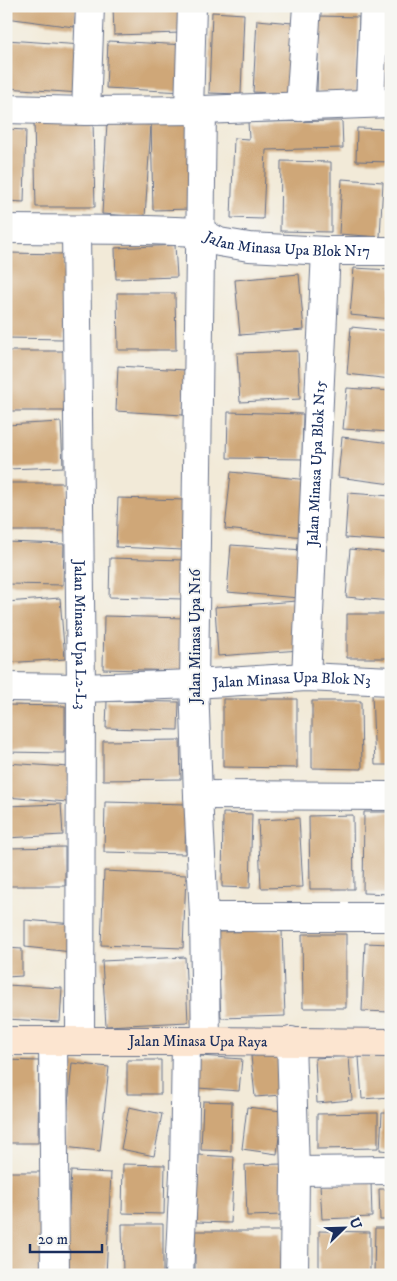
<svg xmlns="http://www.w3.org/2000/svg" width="397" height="1281" viewBox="0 0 397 1281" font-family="'IM FELL DW Pica',serif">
<rect width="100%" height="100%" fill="#f6f6f2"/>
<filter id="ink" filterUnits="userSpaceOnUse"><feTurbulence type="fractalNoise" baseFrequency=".02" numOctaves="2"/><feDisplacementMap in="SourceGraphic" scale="10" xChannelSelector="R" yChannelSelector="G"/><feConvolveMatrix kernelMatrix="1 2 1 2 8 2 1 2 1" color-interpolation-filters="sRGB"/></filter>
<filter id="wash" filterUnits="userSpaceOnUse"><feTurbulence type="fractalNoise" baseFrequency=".0096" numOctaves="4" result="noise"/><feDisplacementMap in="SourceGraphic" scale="20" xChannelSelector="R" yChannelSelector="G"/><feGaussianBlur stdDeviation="1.12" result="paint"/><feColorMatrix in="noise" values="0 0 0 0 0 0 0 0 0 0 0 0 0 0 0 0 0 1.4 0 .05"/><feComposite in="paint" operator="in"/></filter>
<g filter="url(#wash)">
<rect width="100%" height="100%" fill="#f2ead8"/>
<g id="blocks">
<path fill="#cfa778" d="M6,6H77L74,27L6,18Z
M113,6H180L181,33L114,35Z
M212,12L244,14L241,94L209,93Z
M319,16L359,17L356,93L317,92Z
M383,17H391V87H384Z
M257,20L293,23L289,94L253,92Z
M6,40L83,45L80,93L6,88Z
M108,41L187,45L184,92L106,88Z
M34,121H93L95,207H36Z
M342,121L343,148L266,150L263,219L231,218L234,138L249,139L248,122Z
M107,122L151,125L145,217L102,214Z
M151,122H191L192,209L153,210Z
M357,128L391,129V162L356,161Z
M6,129L26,130L24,202L6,201Z
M281,161L331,162V232L280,231Z
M342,179L383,182L380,237L339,234Z
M175,245L177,277L116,279L115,248Z
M6,253L65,254L64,339L6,338Z
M354,268L391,270V319L350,315Z
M299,274L304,330L240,335L235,280Z
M117,293H175L176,350H118Z
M351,327L391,331V379L347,374Z
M6,351H68V411H6Z
M298,351L300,399L240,402L237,353Z
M118,366L185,370L183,415L116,411Z
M347,388L391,391V432L343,429Z
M228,412L303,414L302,459L227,458Z
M61,422L63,467L6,469V425Z
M342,437L391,443V484L338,477Z
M231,472L309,480L304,537L225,529Z
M6,483H67V531H6Z
M348,493L391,496V541L345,538Z
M118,498L184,500L183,550L116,547Z
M6,542L64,544L63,585L6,584Z
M231,545L303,550L299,598L227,592Z
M350,549L391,553V601L346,597Z
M110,558L184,560L183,599L109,597Z
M60,598L65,659L6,663V602Z
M297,601L300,650L218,656L215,607Z
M347,614H391V658H347Z
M104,616L186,618L185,671L103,669Z
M391,693V765H375L372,694Z
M223,699H297V768L223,767Z
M107,701L179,702L178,730L106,728Z
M312,701H361L362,769L312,768Z
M6,705L65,706V753L6,752Z
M180,740L181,779L103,780V741Z
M6,763L69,767L67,802L6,797Z
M105,802L186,804L185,854L104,852Z
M61,804L63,835L6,838V806Z
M364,812H391V894L363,893Z
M223,813L252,814L250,888L222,887Z
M353,815L354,889H310L309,816Z
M299,818L303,887L261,888L258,820Z
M65,847V886H6V848Z
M104,871L186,875L183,948L101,945Z
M25,920L74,924L72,952L25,947Z
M282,931L285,1016L221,1018L217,932Z
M302,934H346V1008H303Z
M365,943L391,944V1012L362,1011Z
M6,948L22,949V976L6,977Z
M185,957L188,1022L106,1026L102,961Z
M6,985L62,988L60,1022L6,1019Z
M278,1054L282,1095L255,1097L251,1056Z
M391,1055V1097L362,1099L359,1057Z
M200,1056L242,1059L239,1091L198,1088Z
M349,1056L352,1100L317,1103L315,1058Z
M6,1060L39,1061L38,1143H6Z
M127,1060H161V1094H127Z
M72,1063L109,1067L100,1151L64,1147Z
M203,1101L232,1102L231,1151L201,1150Z
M129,1107L162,1114L154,1156L121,1149Z
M247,1107L282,1111L277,1154L242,1149Z
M378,1113V1148L317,1149V1114Z
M382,1113H391V1151L380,1150Z
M199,1155L234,1157L231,1223L196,1222Z
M123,1164L165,1165L164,1214L122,1213Z
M283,1164L284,1215L247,1216L245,1165Z
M71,1171L111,1173L106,1275H65Z
M6,1172H41L43,1275H6Z
M371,1182L372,1217L322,1219L320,1184Z
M379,1189H391V1220H380Z
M122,1224H163V1275H123Z
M375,1228H391V1275H374Z
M195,1231H282L283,1275H195Z
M319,1231L370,1232V1275L319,1274Z"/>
</g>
</g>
<g filter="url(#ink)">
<use href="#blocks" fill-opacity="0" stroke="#667089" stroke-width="1"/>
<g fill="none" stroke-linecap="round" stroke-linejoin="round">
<defs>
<g id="street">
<path d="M370,103L374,6"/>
<path d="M300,107L307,6"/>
<path d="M6,109L86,111L202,110L391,103"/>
<path d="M189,110L192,6"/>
<path d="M202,110L194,684L198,795L204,917L206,1041"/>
<path d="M86,111L90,6"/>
<path id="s1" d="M6,229L148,230L201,232L219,242L249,247L326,251H391"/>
<path id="s2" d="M76,230L81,688L80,1040"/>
<path id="s3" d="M306,677L326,251"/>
<path id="s4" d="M6,687L81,688L194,684L306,677L391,681"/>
<path d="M198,795L391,796"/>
<path d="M204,917H391"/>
<path d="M53,1041L55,1275"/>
<path d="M291,1041L295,1171L294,1275"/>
<path d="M295,1171L391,1170"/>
<path d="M179,1275L184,1173L186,1041"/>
</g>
<g id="secondary">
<path id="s5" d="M6,1041H206L391,1043"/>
</g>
</defs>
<use href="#street" stroke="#667089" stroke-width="30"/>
<use href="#secondary" stroke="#667089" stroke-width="30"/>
<use href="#street" stroke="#fff" stroke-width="28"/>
<use href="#secondary" stroke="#fce5d0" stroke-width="28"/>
</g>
</g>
<g text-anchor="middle" stroke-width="4" stroke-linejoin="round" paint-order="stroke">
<g font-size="15" fill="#1b2f5e" stroke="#f6f6f2">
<text dy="5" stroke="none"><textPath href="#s1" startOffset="284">Jalan Minasa Upa Blok N17</textPath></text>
<text dy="5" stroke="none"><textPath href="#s3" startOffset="214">Jalan Minasa Upa Blok N15</textPath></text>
<text dy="5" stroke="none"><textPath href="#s2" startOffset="405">Jalan Minasa Upa L2-L3</textPath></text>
<text transform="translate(195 636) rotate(-90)" y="5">Jalan Minasa Upa N16</text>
<text dy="5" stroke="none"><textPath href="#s4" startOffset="286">Jalan Minasa Upa Blok N3</textPath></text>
<text dy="5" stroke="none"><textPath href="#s5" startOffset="192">Jalan Minasa Upa Raya</textPath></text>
</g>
</g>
<rect width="397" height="1281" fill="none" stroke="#f6f6f2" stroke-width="25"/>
<g transform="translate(344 1228) rotate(67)" stroke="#f6f6f2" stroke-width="4" paint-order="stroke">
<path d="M0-4L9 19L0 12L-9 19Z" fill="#1b2f5e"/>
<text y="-8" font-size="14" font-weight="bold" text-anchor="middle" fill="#1b2f5e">U</text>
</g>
<path d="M30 1244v8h72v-8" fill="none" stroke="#1b2f5e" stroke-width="2.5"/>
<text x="38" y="1244" font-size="15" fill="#1b2f5e" stroke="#f6f6f2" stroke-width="4" paint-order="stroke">20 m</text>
</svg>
